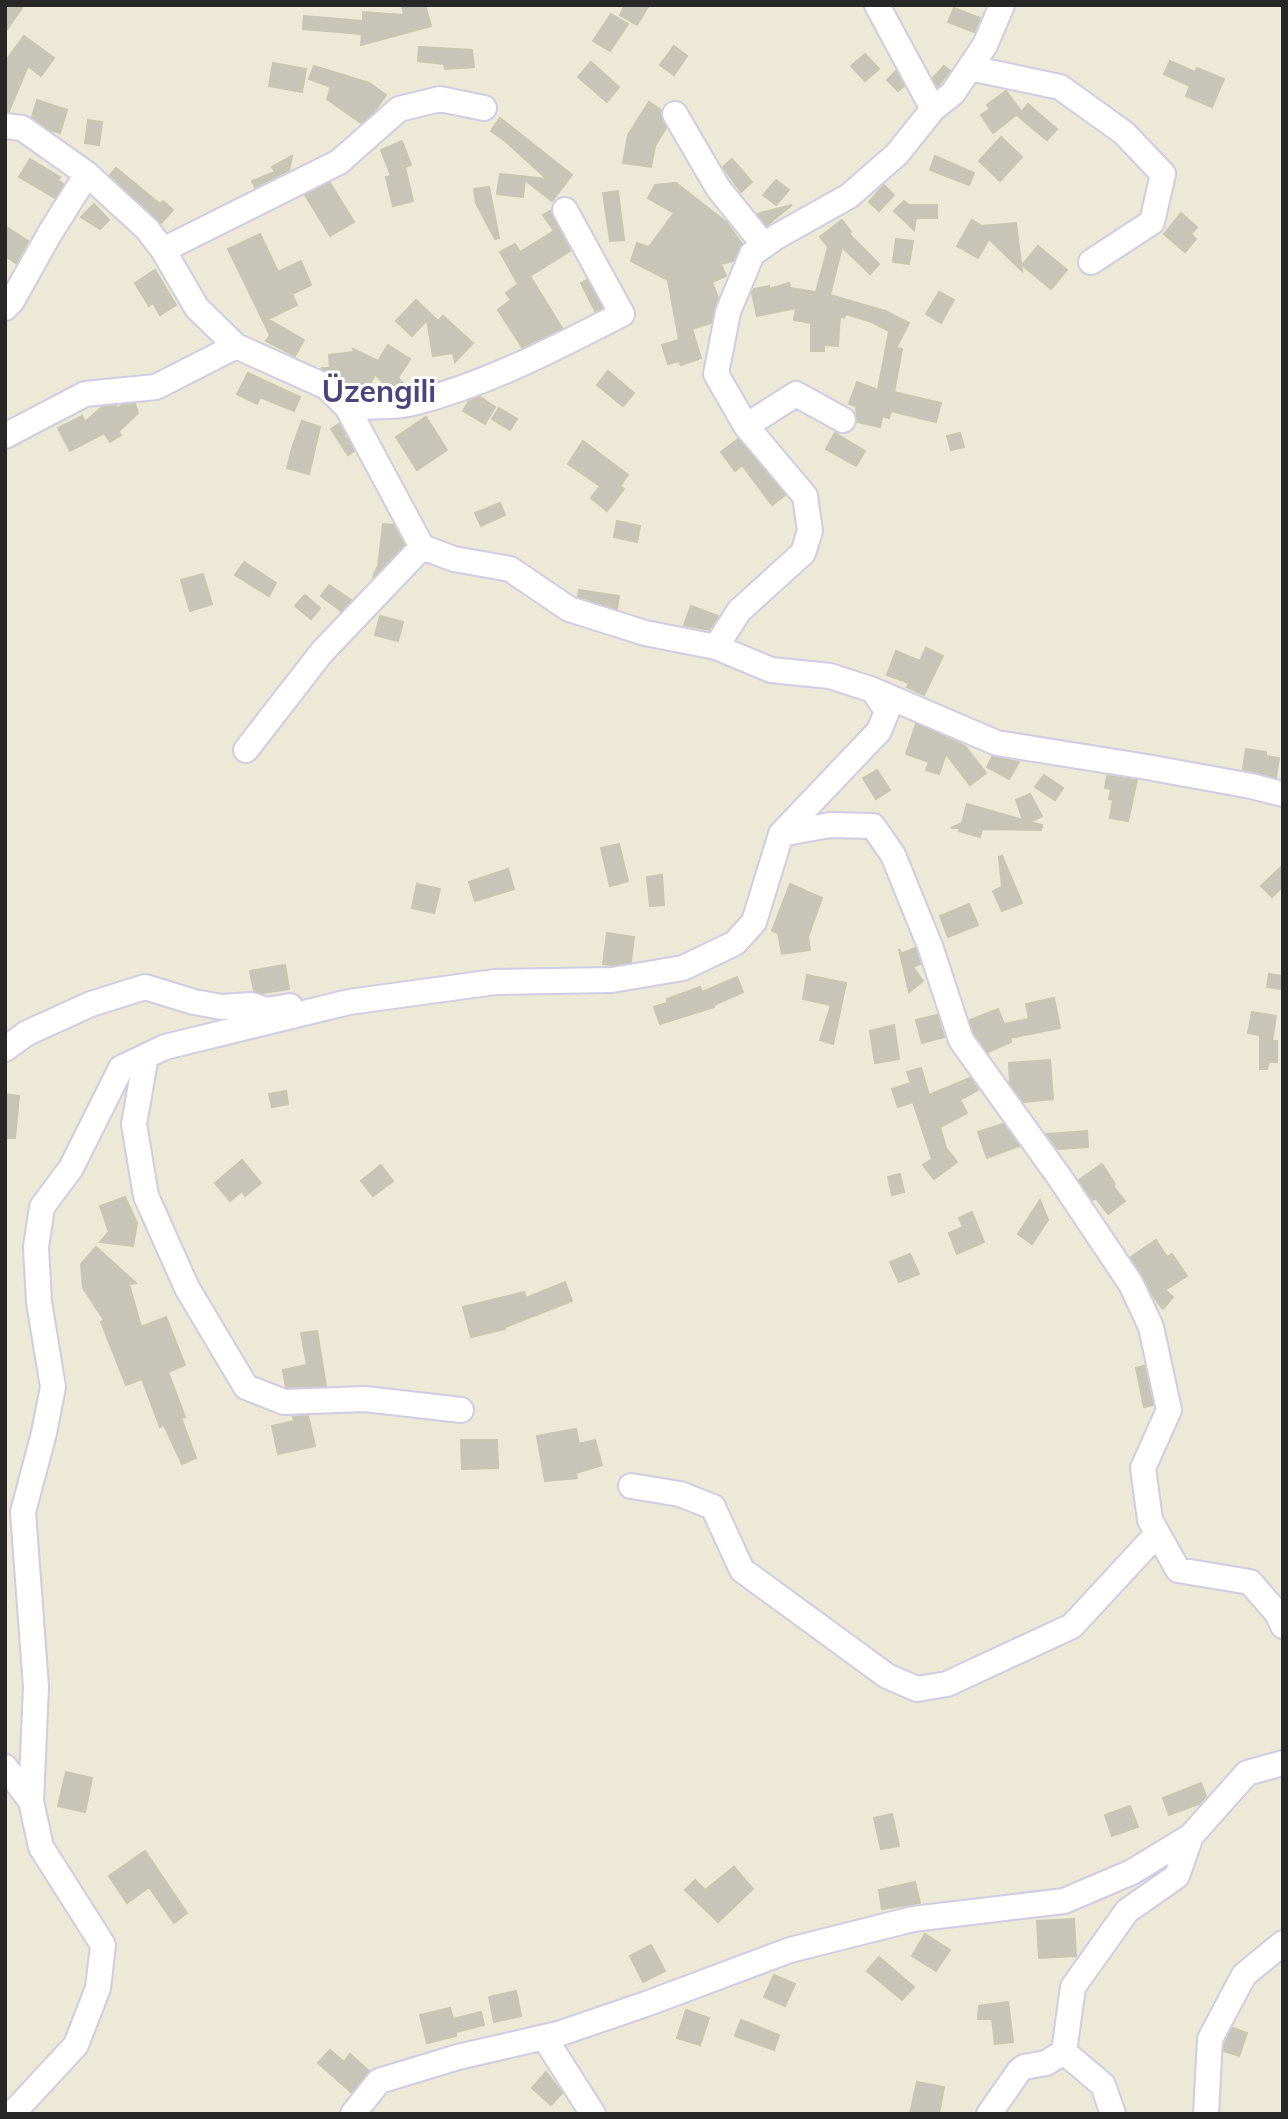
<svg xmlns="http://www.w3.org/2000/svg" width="1288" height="2119" viewBox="0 0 1288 2119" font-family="Mulish,sans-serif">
<rect width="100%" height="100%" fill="#ece9d7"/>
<path fill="#c7c5b7" stroke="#c7c6b1" stroke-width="2" d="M5,5H24L5,32Z
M402,5H425L431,26L361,45L362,34L303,29L304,16L363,21V12L404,15Z
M625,5H649L637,25L620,15Z
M954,8L980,18L974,32L948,22Z
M611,14L628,24L610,51L593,41Z
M24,36L54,58L41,76L28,66L9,111H5V62Z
M674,46L687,56L674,75L660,65Z
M419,47L472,50L474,67L445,69L444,64L418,61Z
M865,54L879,69L865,81L851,66Z
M1170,61L1195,72L1197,68L1224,79L1212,107L1186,96L1190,86L1164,74Z
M591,62L619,87L607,102L578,77Z
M273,63L306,69L302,92L269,86Z
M314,66L369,83L386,95L376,109L361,123L327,99L331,87L309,79Z
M944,66L950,71L938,86L933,78Z
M896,71L904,86L898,91L887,80Z
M1006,91L1021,111L993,133L981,115L990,109L987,105Z
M37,100L67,110L60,133L50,130L32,117Z
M649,102L661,110L660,115L666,128L655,146L651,167L623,163L628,135Z
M1028,104L1057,129L1047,140L1018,116Z
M500,118L572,175L552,201L525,180L523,197L497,194L500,174L547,179L505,141L491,131Z
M88,120L102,122L99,145L85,143Z
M1001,137L1022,157L1000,181L979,161Z
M402,141L411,165L405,167L413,201L393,206L386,177L391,176L381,150Z
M292,156L289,170L255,187L252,181L275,172L272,167Z
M935,156L974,173L969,185L930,170Z
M30,159L60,177L58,180L63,184L55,198L19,177Z
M732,159L752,182L741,192L723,167Z
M116,168L160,204L163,201L173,210L161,223L110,175Z
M776,180L789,190L776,205L763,195Z
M330,183L354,222L330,236L305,195Z
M676,183L726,222L742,244L733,261L721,264L726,276L712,282L718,298L711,323L692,329L701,358L681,365L679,361L668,364L662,345L679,340L668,280L631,261L637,243L649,247L674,213L648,198L655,185Z
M884,185L894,195L879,211L869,202Z
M489,187L499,238L495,239L476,203L474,189Z
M618,191L624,240L610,241L603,193Z
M904,201L909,205H937V218H916L914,230L894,211Z
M94,204L109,220L100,229L81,217Z
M792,205L767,225L758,214L760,213Z
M550,211L570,251L530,276L562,328L522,347L498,310L511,300L506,293L518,284L500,252L515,244L520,252L554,231L543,215Z
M1181,213L1197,227L1191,234L1196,239L1185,252L1164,234Z
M842,220L851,232L849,234L879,264L870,274L842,247L830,295L885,311L909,323L896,348L902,349L894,392L941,403L936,422L891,411L889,418L882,416L880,427L857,422L856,406L849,404L857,382L878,390L889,331L872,322L846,314L844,318L840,316L838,346L824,345V351H811V323L794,320L796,308L757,316L752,293L754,289L769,286V289L789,283L790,288L816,292L828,247L820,237Z
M972,220L982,226L1016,223L1022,271L989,239L978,258L957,246Z
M5,226L28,241L16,263L5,256Z
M260,234L278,272L301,261L311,285L292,294L297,305L268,319L304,340L295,356L266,341L270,335L228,249Z
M896,239L913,241L909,264L893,262Z
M1038,246L1067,270L1051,289L1022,265Z
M155,270L176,305L160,315L153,303L149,306L135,283Z
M587,280L602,308L595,311L581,283Z
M939,292L954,300L941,323L926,314Z
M416,300L438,321L443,316L473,343L455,362L453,353L433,356L427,320L412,336L396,321Z
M388,345L410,359L398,378L407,388L405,389L391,391L375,374L366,392H353L337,376L321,368H330L329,355L354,352L353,349L378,361Z
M608,371L634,393L623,406L597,385Z
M248,373L300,397L294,411L260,397L257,404L237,394Z
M480,397L495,407L485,424L463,411L469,401Z
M135,404L138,413L118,432L121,435L110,442L104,433L70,451L58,428L82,416L85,422L102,407L116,406L118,408L122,405Z
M499,408L517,419L510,430L492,419Z
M426,417L447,450L417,470L396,437Z
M302,421L320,427L309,474L287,468L293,445Z
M339,424L345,435L343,440L347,438L354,451L348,455L331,429Z
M835,433L865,451L856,466L826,449Z
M960,433L964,447L951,450L947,436Z
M738,439L785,495L772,505L742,465L735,471L721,452Z
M583,441L628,475L620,486L624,489L607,511L591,498L600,486L568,464Z
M500,503L505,515L481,526L475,513Z
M617,521L640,526L637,542L614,537Z
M383,524L393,525L404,545L373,577L378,566Z
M244,562L276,583L269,596L235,575Z
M203,574L212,604L190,611L181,580Z
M329,585L351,600L341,611L321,596Z
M579,590L619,596L617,609L578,596Z
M305,595L320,608L311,619L295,606Z
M691,606L718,616L709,630L684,625Z
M380,616L403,622L398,641L375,635Z
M926,648L943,656L924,695L907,687L909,683L887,675L896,651L920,661Z
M916,724L965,746L986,773L970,785L946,754L939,774L926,770L929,762L906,754Z
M1246,749L1266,752V756L1279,758L1276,777L1243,769Z
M992,757L1019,762L1009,779L987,767Z
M877,770L890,790L876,799L863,778Z
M1044,775L1063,788L1055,800L1035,787Z
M1107,776L1137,780L1128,821L1110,818L1113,800L1109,799L1111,789L1105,788Z
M1030,794L1042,816L1030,822L1042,825L1041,830L982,829L980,837L959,831L960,828H951L962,823L967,804L1023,820L1016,800Z
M619,844L628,881L610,886L601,848Z
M1002,856L1022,903L1002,911L993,891L1002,887L999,857Z
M1283,865V886L1272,897L1261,886Z
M508,869L514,889L475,901L469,882Z
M662,875L664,905L650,906L647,877Z
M417,884L440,889L434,913L412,908Z
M790,884L822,898L808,937L810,950L782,954L778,933L772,931Z
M969,904L978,925L948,937L940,916Z
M607,933L634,937L631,962L612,965L603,964Z
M915,948L920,964L913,967L923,981L909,992L899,949L904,956L903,953Z
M285,965L289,989L263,993L254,991L250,971Z
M1269,974L1283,976V989L1267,987Z
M807,975L846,983L833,1044L820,1040L831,1005L803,999Z
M737,977L743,992L714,1005V1007L660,1024L654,1007L667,1003V999L700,987L702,992Z
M1054,998L1060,1028L1010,1038L1011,1042L988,1052L974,1033L970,1020L998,1009L1004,1024L1029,1019L1026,1004Z
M1252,1012L1276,1016L1272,1041H1277V1062H1269L1267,1069H1260V1035L1248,1033Z
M937,1015L944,1037L922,1043L916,1020Z
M894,1025L899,1059L875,1063L870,1031Z
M1050,1060L1053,1099L1024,1102L1010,1083L1009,1063Z
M921,1068L929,1095L970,1078L978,1090L960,1100L967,1113L940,1127L946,1148L957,1162L934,1179L923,1165L932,1159L913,1102L898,1107L892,1089L911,1083L907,1072Z
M286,1091L288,1104L272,1107L269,1094Z
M5,1094L19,1096L15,1138H5Z
M1003,1124L1019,1146L987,1158L978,1132Z
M1087,1131L1088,1147L1058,1149L1047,1134Z
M242,1160L261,1183L245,1196L242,1191L230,1201L215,1183Z
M1102,1164L1115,1184L1113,1186L1125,1201L1108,1214L1096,1198L1093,1200L1079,1180Z
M381,1165L393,1181L373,1196L361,1181Z
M900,1174L904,1192L892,1195L888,1177Z
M125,1197L137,1223L133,1246L100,1242L109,1232L100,1206Z
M1040,1200L1048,1220L1032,1244L1018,1234Z
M972,1212L984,1242L957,1254L949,1233L963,1227L959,1218Z
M1156,1240L1167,1257L1172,1254L1187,1276L1165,1290L1173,1297L1163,1309L1155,1299L1143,1276L1131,1257Z
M96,1247L136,1283L129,1284L141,1327L166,1317L185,1365L168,1372L185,1417L181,1418L196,1458L182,1464L164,1425L160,1427L142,1379L126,1385L101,1322L104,1320L83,1288L81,1264Z
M910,1254L919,1274L899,1282L890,1262Z
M565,1282L572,1301L505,1327V1329L471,1337L463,1307L524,1292L526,1298Z
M317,1331L326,1386L286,1387L283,1370L307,1365L301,1333Z
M1144,1366L1153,1405L1144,1407L1136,1368Z
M308,1416L315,1446L278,1454L272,1426L294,1421L293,1417Z
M576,1429L579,1444L595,1440L602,1465L576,1473L577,1478L545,1481L537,1436Z
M461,1440H497L498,1468L462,1469Z
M66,1772L92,1778L85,1812L58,1806Z
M1201,1783L1206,1796L1199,1804L1169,1815L1163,1798Z
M1130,1806L1138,1827L1112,1836L1105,1815Z
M892,1814L899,1846L881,1849L874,1818Z
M145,1851L187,1913L174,1923L149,1887L127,1903L109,1876Z
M734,1867L753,1889L718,1922L685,1890L695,1880L705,1890Z
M915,1882L920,1903L882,1909L879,1890Z
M1074,1919L1076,1956L1039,1958L1037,1921Z
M925,1934L950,1950L936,1971L912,1956Z
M651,1945L665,1971L643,1982L630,1956Z
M879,1957L914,1987L902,2000L867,1971Z
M774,1975L795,1984L785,2006L764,1997Z
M516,1991L521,2016L494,2022L489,1997Z
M1008,2002L1013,2042L995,2044L992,2019H978L979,2006Z
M450,2008L453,2019L481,2012L484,2025L456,2032V2036L427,2043L420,2015Z
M686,2010L709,2018L700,2045L677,2038Z
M741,2020L779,2035L774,2050L735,2036Z
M1233,2028L1247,2033L1239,2056L1224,2051L1225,2043Z
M330,2050L344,2062L350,2054L369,2071L351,2092L318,2063Z
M546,2072L562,2093L551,2105L532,2088Z
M917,2082L944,2087L939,2114H910Z"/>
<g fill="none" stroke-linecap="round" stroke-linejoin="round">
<defs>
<path id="minor" d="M877,5L933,109
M970,68L1060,87L1124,133L1163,174L1152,222L1091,262
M675,114L718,188L764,245
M5,126L22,128L87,174L147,229L163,250L197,308L236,346L327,387L347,407L422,547L454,559L510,569L569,609L645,633L716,647L771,670L830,676L873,690L887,711L879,731L781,834L754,922L735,943L683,968L612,980L495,982L349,1002L165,1047L121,1068L71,1168L42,1207L36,1247L39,1302L53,1387L44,1433L23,1512L36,1687L31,1801L41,1847L103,1945L98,1988L76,2045L12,2114
M163,250L339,162L399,109L440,99L484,108
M5,308L12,301L50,233L87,174
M347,407C369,406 396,408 417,402C489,383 556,348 622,314L565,210
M746,426L796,394L843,420
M5,436L85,394L156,387L236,346
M716,647L739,611L803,553L810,531L805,496L746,426L716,374L728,312L752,254L776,237L849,196L897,154L933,109L953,93L985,45L1002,5
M873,690L997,743L1147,767L1251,786L1283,794
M246,750L322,652L422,547
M781,834L830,825L873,826L893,855L930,946L961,1040L1060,1178L1131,1284L1151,1327L1169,1410L1143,1468L1150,1520L1178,1570L1250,1582L1277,1613L1283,1626
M5,1049L27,1033L91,1004L145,987L194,1002L222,1007L251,1005L267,1010L290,1006
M146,1056L134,1124L146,1196L187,1288L246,1387L284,1402L365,1399L461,1410
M631,1486L680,1494L713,1507L742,1570L887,1676L917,1689L947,1684L1072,1626L1157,1534
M5,1767L31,1801
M544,2037L593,2114
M353,2114L379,2081L458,2057L558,2034L646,2004L790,1950L913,1919L1064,1901L1132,1872L1191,1836L1247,1773L1283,1763
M989,2114L1019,2071L1024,2067L1046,2063L1064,2052
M1113,2114L1103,2085L1064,2052L1073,1987L1127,1911L1177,1876L1191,1836
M1206,2114L1210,2039L1244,1975L1283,1943"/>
</defs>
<use href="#minor" stroke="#cfcce3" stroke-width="28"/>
<use href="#minor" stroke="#fff" stroke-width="24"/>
</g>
<g text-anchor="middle" stroke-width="6" stroke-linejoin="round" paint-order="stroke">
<g font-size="30" font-weight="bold" fill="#4b447c" stroke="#fff">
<text x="379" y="402">Üzengili</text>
</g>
</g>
<rect width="1288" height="2119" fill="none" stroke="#272727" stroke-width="14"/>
</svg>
